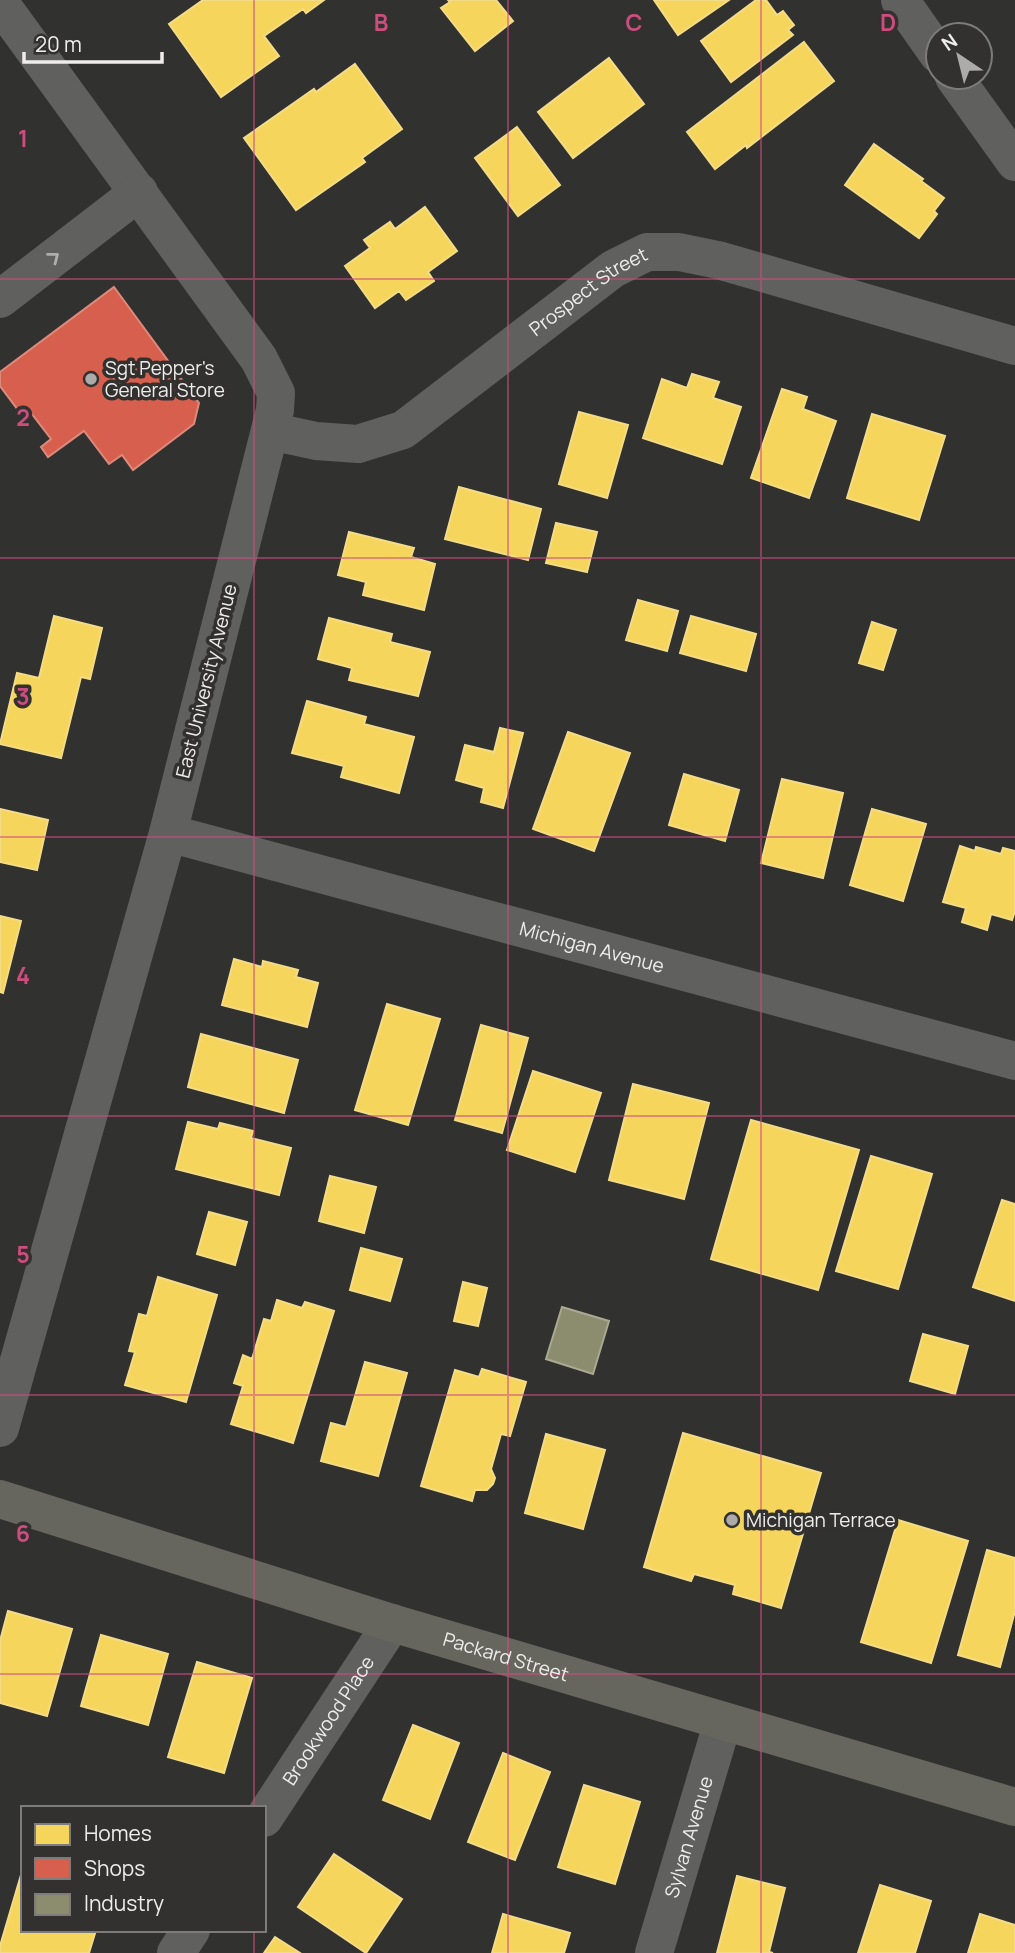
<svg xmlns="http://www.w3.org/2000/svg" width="1015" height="1953" viewBox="0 0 1015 1953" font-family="Manrope,sans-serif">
<rect width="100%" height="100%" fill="#313130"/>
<path fill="#f6d55c" stroke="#f4dc87" stroke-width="2" d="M203,0H324L306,13L303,9L264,36L279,56L221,97L169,24Z
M448,0H496L513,21L475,51L441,8L450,2Z
M654,0H729L678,35Z
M756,0H766L777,15L783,11L794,25L788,30L793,35L731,82L701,41Z
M804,42L834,81L747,148L746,145L715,169L687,132Z
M609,58L644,104L573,158L538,112Z
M355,64L402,129L362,158L365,162L296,210L244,138L314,89L316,92Z
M517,127L560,185L518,216L475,158Z
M874,144L923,179L921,181L944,198L934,211L937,214L919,238L845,185Z
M425,207L457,251L428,272L434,281L406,300L399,291L375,308L345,266L370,248L364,240L390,222L395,229Z
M692,374L719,382L713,398L741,407L722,464L643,438L662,379L687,388Z
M782,389L807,397L803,409L836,421L809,498L751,478Z
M579,412L628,425L607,498L559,484Z
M872,414L945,436L919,520L847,498Z
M459,487L541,509L528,560L445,539Z
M556,523L597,532L587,572L546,563Z
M349,532L414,548L411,557L435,564L424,610L363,595L366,582L338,575Z
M638,600L678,611L667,651L626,640Z
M54,616L102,628L90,679L81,677L61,758L0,744L17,673L39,678Z
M691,616L756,634L746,671L680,653Z
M329,618L392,634L390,642L430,652L418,696L349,680L352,668L318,659Z
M872,622L896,630L883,670L859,663Z
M307,701L366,717L364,724L414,737L399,793L341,777L344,766L292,753Z
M500,728L523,733L503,808L481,802L484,788L456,780L465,745L494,752Z
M568,732L630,753L594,851L533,829Z
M684,774L739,790L725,841L669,825Z
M782,779L843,793L823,878L761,863Z
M0,809L48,820L37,870L0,862Z
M872,809L926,824L903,901L850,885Z
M960,846L975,851L976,847L1001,854L1003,848L1015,851V911L1012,920L991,914L987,930L962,922L966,908L943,902Z
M0,916L21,921L3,993L0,992Z
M234,959L262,967L263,961L298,970L296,977L318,983L307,1027L222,1005Z
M387,1004L440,1019L408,1125L355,1110Z
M481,1025L528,1038L502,1133L455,1120Z
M201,1034L298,1060L284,1113L188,1087Z
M533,1071L601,1093L575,1172L507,1150Z
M633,1084L709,1103L684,1199L609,1180Z
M751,1120L859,1150L818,1290L711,1259Z
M188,1122L218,1129L220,1123L253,1131L251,1138L291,1148L279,1195L176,1169Z
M871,1156L932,1174L898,1289L836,1271Z
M330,1176L376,1187L364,1233L319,1221Z
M1002,1200L1015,1204V1301L973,1287Z
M209,1212L247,1222L235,1265L197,1254Z
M361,1248L402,1259L390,1301L350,1290Z
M158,1277L217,1295L186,1402L125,1385L135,1352L129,1351L139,1314L147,1316Z
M463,1282L487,1288L478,1326L454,1321Z
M277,1300L302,1308L305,1302L334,1311L293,1443L231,1424L243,1386L234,1383L243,1355L252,1359L264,1319L271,1321Z
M923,1334L968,1346L955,1394L910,1381Z
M365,1362L407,1373L378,1476L321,1461L331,1423L346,1427Z
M482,1369L526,1382L510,1436L501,1434L491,1469L495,1478L493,1484L487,1490H475L472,1501L421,1486L455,1370L479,1377Z
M683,1433L821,1473L781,1608L733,1594L735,1585L694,1574L691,1581L644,1567Z
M546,1434L605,1450L583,1529L525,1513Z
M898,1520L968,1541L931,1663L861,1642Z
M987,1550L1015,1558V1611L1000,1667L958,1655Z
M8,1611L72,1629L47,1716L0,1703V1641Z
M101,1635L168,1654L148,1725L81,1706Z
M197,1662L252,1678L224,1773L168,1757Z
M413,1725L459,1743L430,1819L383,1800Z
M503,1753L550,1772L515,1860L468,1842Z
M584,1785L640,1802L615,1884L558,1867Z
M334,1854L402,1899L366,1953L298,1907Z
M21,1875L23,1876V1930H96L89,1953H0V1946Z
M737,1876L785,1888L769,1952L773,1953H717Z
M880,1885L931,1901L915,1953H858Z
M503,1914L570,1933L564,1953H492Z
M980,1914L1015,1925V1953H968Z
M275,1937L300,1953H264Z"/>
<path fill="#d6604d" stroke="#dd8a7d" stroke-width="2" d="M114,287L199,403L194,424L133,470L122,455L109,464L84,431L48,457L41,447L51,439L28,409L21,414L0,386V372Z"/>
<path fill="#8c8c6e" stroke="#a9a994" stroke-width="2" d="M562,1307L609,1321L593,1374L546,1359Z"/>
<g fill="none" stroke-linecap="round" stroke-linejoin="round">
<g stroke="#60605f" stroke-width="38">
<path d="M900,0L938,54"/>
<path d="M0,3L259,359L276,393L275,410L168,833L0,1428"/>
<path d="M954,77L1015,162"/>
<path d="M0,299L139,192"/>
<path id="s1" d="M270,431L316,441L358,444L403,430L613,269L647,252H679L718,260L1015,346"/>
<path id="s2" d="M168,833L1015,1061"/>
<path id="s3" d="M264,1818L392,1623"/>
<path d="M176,1953L191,1930"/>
<path id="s4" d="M654,1953L723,1721"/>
</g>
<path stroke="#67665e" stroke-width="38" id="s5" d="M0,1499L392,1623L1015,1807"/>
</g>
<defs><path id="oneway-chevron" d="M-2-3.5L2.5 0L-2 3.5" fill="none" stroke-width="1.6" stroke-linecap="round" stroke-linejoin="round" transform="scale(1.75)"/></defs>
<use stroke="#aeaead" href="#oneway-chevron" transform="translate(54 257) rotate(-38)"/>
<path fill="none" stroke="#cd4d7f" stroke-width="2" stroke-opacity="0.55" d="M254,0V1808M508,0V1953M761,0V1953M0,279H1015M0,558H1015M0,837H1015M0,1116H1015M0,1395H1015M0,1674H1015M254,1930V1953"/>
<g fill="#acabaa" stroke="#32312f" stroke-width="2.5">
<circle cx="91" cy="379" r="7"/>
<circle cx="732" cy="1520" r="7"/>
</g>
<g text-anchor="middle" stroke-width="7" stroke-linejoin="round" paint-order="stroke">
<g font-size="19" fill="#eeedec" stroke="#32312f">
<text dy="7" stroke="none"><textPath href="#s1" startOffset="368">Prospect Street</textPath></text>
<text transform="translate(206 681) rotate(-76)" y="7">East University Avenue</text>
<text dy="7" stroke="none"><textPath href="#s2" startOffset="439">Michigan Avenue</textPath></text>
<text dy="7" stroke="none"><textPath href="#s5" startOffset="530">Packard Street</textPath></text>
<text dy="7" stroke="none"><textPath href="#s3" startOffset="117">Brookwood Place</textPath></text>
<text dy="7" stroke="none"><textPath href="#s4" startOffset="121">Sylvan Avenue</textPath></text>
</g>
<g font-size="19" fill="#eeedec" stroke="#32312f" text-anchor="start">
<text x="105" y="375">Sgt Pepper's<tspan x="105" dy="22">General Store</tspan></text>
<text x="746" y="1527">Michigan Terrace</text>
</g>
</g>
<g font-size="23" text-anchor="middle" font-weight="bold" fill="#cd4d7f" stroke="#32312f" stroke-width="7" stroke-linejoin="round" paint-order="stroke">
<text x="381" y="31">B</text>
<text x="634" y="31">C</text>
<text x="888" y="31">D</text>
<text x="23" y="147">1</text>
<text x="23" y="426">2</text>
<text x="23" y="705">3</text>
<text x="23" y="984">4</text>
<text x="23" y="1263">5</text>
<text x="23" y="1542">6</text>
</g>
<rect x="21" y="1806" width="245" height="126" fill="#32312f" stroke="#7d7c7b" stroke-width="2"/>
<rect x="35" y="1824" width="35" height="21" fill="#f6d55c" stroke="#7d7c7b" stroke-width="2"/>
<text x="84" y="1841" font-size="21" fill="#eeedec">Homes</text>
<rect x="35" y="1858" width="35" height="21" fill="#d6604d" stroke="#7d7c7b" stroke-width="2"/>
<text x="84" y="1876" font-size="21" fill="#eeedec">Shops</text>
<rect x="35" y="1894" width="35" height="21" fill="#8c8c6e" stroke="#7d7c7b" stroke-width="2"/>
<text x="84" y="1911" font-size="21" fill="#eeedec">Industry</text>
<g transform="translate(959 56) rotate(325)"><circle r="33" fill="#32312f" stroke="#7d7c7b" stroke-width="2"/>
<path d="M0-5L12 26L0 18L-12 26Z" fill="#acabaa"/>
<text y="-10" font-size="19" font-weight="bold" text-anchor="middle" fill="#eeedec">N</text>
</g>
<path d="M24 52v10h138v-10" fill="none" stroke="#eeedec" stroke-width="3.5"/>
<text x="35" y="52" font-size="21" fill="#eeedec" stroke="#32312f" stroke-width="5" paint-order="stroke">20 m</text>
</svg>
